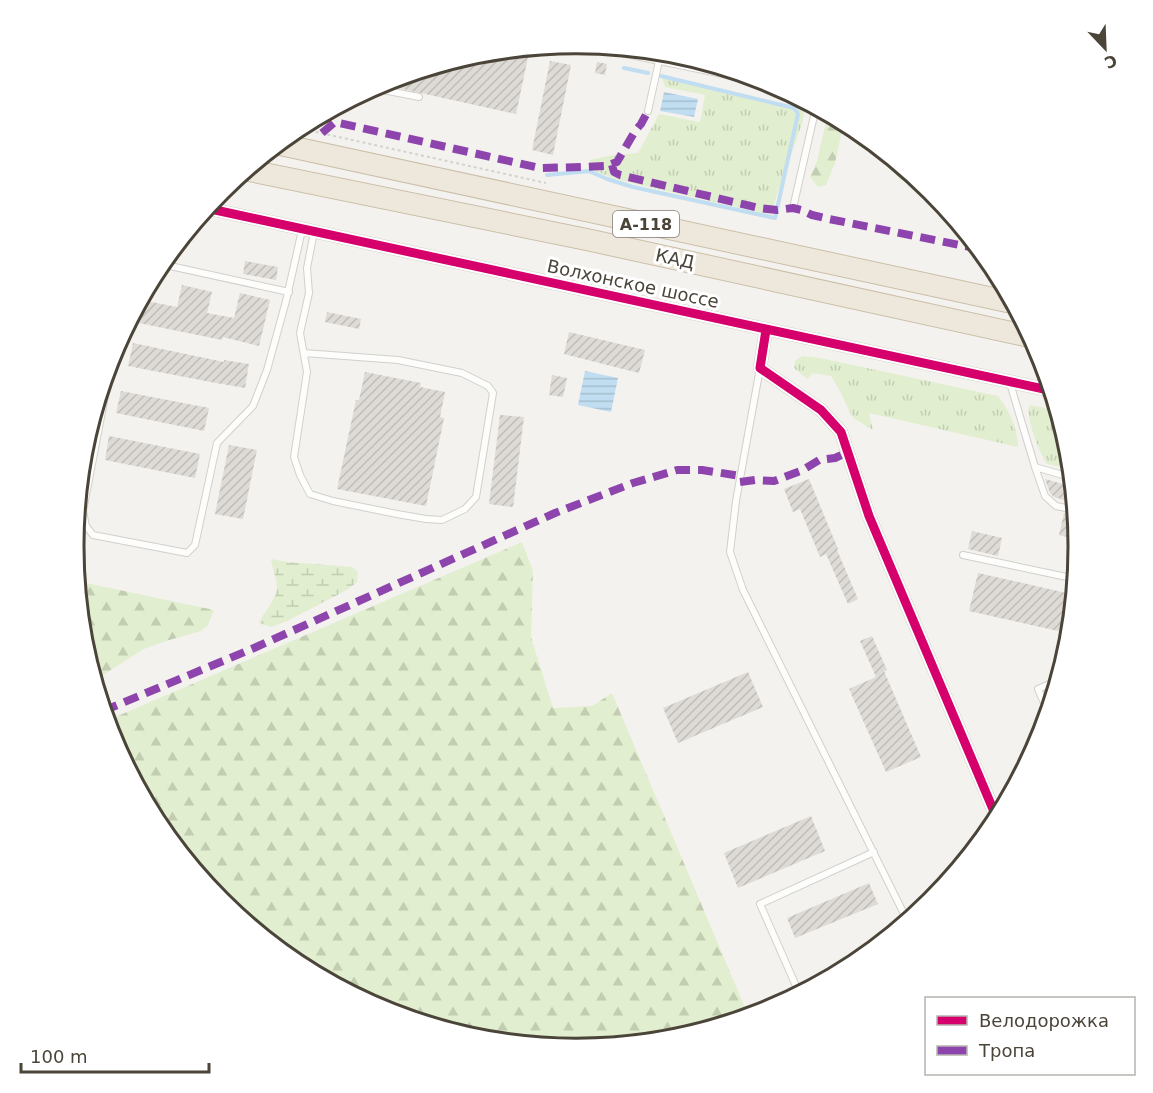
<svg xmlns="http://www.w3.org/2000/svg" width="1153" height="1093" viewBox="0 0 1153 1093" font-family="'DejaVu Sans',sans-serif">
<defs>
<pattern id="grass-tufts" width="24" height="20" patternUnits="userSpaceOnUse" patternTransform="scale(1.5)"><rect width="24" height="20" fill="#e1eecf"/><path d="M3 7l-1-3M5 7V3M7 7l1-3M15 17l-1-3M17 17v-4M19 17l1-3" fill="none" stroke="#c3cdb2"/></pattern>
<pattern id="forest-firs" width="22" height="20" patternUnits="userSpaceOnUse" patternTransform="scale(1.5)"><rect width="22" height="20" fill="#e1eecf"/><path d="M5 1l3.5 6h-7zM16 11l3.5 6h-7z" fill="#c3cdb2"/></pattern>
<pattern id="wetland-marsh" width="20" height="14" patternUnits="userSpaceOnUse" patternTransform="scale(1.5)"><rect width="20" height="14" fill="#e1eecf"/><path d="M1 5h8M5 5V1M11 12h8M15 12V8" fill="none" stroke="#c3cdb2"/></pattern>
<pattern id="water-rules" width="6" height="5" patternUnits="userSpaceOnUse" patternTransform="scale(1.5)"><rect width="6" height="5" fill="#c0ddf1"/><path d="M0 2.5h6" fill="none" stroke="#a6bfcf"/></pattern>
<pattern id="building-hatch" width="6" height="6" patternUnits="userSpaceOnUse" patternTransform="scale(1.5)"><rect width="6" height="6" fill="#dedbd6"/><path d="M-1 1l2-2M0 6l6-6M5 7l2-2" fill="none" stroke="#c0bdb8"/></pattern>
</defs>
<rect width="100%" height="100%" fill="#f4f2ee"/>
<path fill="url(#grass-tufts)" d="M662,78L795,107L801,106L804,114L802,124L776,197L772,215L631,183L610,177L591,169L590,160L607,156L638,153L659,114L700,122L705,95L665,87Z
M802,356L820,358L998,396C1009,410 1018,429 1018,447L869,413L873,430L852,417L840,391L831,376L813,373L807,379L794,368L795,361Z
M1029,405L1058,410L1070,449L1072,469L1047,464C1039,452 1026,419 1029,405Z"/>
<path fill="url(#forest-firs)" d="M828,113L844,122L835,163L826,185L818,187L810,177L817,161Z
M886,153L926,186C898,182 895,180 886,153Z
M522,542L533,571L531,637L553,708L592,706L612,693L749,1017L674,1040L576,1049L478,1040L384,1011L297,965L221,902L158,826L112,739L106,721Z
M77,581L214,610L208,625L201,631L166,641L144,649L103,675L94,679L83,644Z"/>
<path fill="url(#wetland-marsh)" d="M271,559L288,562L352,567L358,572L357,582L347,590L287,621L271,627L259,623C264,611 276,601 277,588C277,580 272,567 271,559Z"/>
<path fill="url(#water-rules)" d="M664,92L698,99L694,117L660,111Z
M585,371L618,378L611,412L578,405Z"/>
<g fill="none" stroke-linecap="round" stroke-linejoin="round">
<path stroke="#c0ddf1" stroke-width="4" d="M624,68L648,73
M547,175L589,171L607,179L633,187L775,218L798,114L794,108L661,76"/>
</g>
<path fill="url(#building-hatch)" d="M530,48L516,114L380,84L479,53Z
M550,61L571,65L553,155L532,150Z
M597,62L607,64L605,75L595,73Z
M245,261L278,267L276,280L243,274Z
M182,285L212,292L207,313L234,318L240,293L270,300L259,346L223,337L222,340L134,322L138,305L141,300L177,307Z
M327,312L361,319L359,329L325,322Z
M569,332L645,350L639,373L564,354Z
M133,343L224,362V360L249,364L245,388L216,383L128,366Z
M365,372L421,383L420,387L445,392L440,417L444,418L426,506L337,489L356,400H359Z
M552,375L567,378L563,397L549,395Z
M121,391L209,408L204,431L116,413Z
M500,415L524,417L513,507L489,504Z
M109,436L200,454L195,478L105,460Z
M229,445L257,450L243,519L215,514Z
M809,479L838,549L837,550L858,599L848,604L826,554L820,557L800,509L793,512L784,489Z
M1045,479L1070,486L1071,483H1073L1075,505L1066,503L1067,501L1054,497L1050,493Z
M1064,513L1076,515L1079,540L1059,535Z
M972,531L1002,538L998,556L968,549Z
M978,573L1075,595L1071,634L969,611Z
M872,636L887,670L884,671L921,757L886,772L849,689L876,677L860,641Z
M748,672L763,707L678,743L663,708Z
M811,816L825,851L738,888L724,853Z
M869,883L878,904L795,938L787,918Z"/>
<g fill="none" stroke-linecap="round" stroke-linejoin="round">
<defs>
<path id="service" d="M578,44L775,85
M373,88L419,97
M648,111L659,61
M793,208L816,107
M161,264L289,292
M114,349L83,511L86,526L93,535L187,553L195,545L217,443L253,406L267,370L286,301L302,230
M304,353L398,360L462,373L488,386L493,393L476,497L465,509L442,520L426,519L397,514L333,501L310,494L300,475L294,457L307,372L300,333L309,293L307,268L314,232
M760,368L736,501L730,552L743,590L908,922
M1010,383L1035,467L1073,478
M1035,467L1045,496L1056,506L1076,510
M963,555L1076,579
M1049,714L1038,689L1059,680
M800,995L760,904L874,852"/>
<path id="minor" d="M206,208L1053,391
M766,330L760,368L821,410L841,432L869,516L998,821"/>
<path id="motorway" d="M278,144L1014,303
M247,170L589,240L1032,337"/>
</defs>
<use href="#service" stroke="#d2d0cb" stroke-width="8"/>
<use href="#minor" stroke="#d2d0cb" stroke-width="14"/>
<use href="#motorway" stroke="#ccbfa9" stroke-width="23"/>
<path stroke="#d3d2cc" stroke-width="2" stroke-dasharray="3 3" stroke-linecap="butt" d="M298,128L546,183"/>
<use href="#service" stroke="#fdfdfc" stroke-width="6"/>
<use href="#minor" stroke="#fdfdfc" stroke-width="12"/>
<use href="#motorway" stroke="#ede8db" stroke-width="21"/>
<path stroke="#8e44ad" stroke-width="8" stroke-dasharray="15 8" stroke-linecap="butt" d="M322,133L335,122L540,168L583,167L606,166L617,162L635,131L641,124L648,111
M612,165L614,172L620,175L759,208L777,210L793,208L801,210L812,215L829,219L980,249
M740,482L755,480L774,481L803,470L819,460L835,458L848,452
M103,711L254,648L555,513L633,483L677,470H702L741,476"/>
<defs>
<path id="cycleway" d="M206,208L1053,391
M766,330L760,368L821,410L841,432L869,516L998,821"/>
</defs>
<use href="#cycleway" stroke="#fff" stroke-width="13"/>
<use href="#cycleway" stroke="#d6006c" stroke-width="9"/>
</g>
<g text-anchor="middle" stroke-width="6" stroke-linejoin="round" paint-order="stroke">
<rect fill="#fff" stroke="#817c74" stroke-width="1.5" x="613" y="211" width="66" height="26" rx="4.5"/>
<g font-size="16" font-weight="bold" fill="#4b4439">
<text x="646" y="230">А-118</text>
</g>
<g font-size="18" fill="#4b4439" stroke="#fff">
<text transform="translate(675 259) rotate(12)" y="6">КАД</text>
<text transform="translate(633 284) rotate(12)" y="6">Волхонское шоссе</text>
</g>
</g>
<path d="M0 0H1153V1093H0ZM84 546a492 492 0 1 1 984 0a492 492 0 1 1-984 0Z" fill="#fff" fill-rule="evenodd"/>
<path fill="none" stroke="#4b4439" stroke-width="3" d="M84 546a492 492 0 1 1 984 0a492 492 0 1 1-984 0Z"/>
<rect x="925" y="997" width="210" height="78" fill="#ffffff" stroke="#b7b4b0" stroke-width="1.5"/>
<rect x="937" y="1016" width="30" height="9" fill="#d6006c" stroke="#b7b4b0" stroke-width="1.5"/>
<text x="979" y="1027" font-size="18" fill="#4b4439">Велодорожка</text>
<rect x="937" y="1046" width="30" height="9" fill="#8e44ad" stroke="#b7b4b0" stroke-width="1.5"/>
<text x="979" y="1057" font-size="18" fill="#4b4439">Тропа</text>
<g transform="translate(1105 48) rotate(157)" stroke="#ffffff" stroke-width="4.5" paint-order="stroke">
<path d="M0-4.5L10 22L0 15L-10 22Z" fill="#4b4439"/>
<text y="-9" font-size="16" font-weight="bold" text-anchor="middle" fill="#4b4439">С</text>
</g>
<path d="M21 1063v9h188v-9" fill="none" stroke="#4b4439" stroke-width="3"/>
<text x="30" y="1063" font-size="18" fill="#4b4439" stroke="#ffffff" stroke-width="4.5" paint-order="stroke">100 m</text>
</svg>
